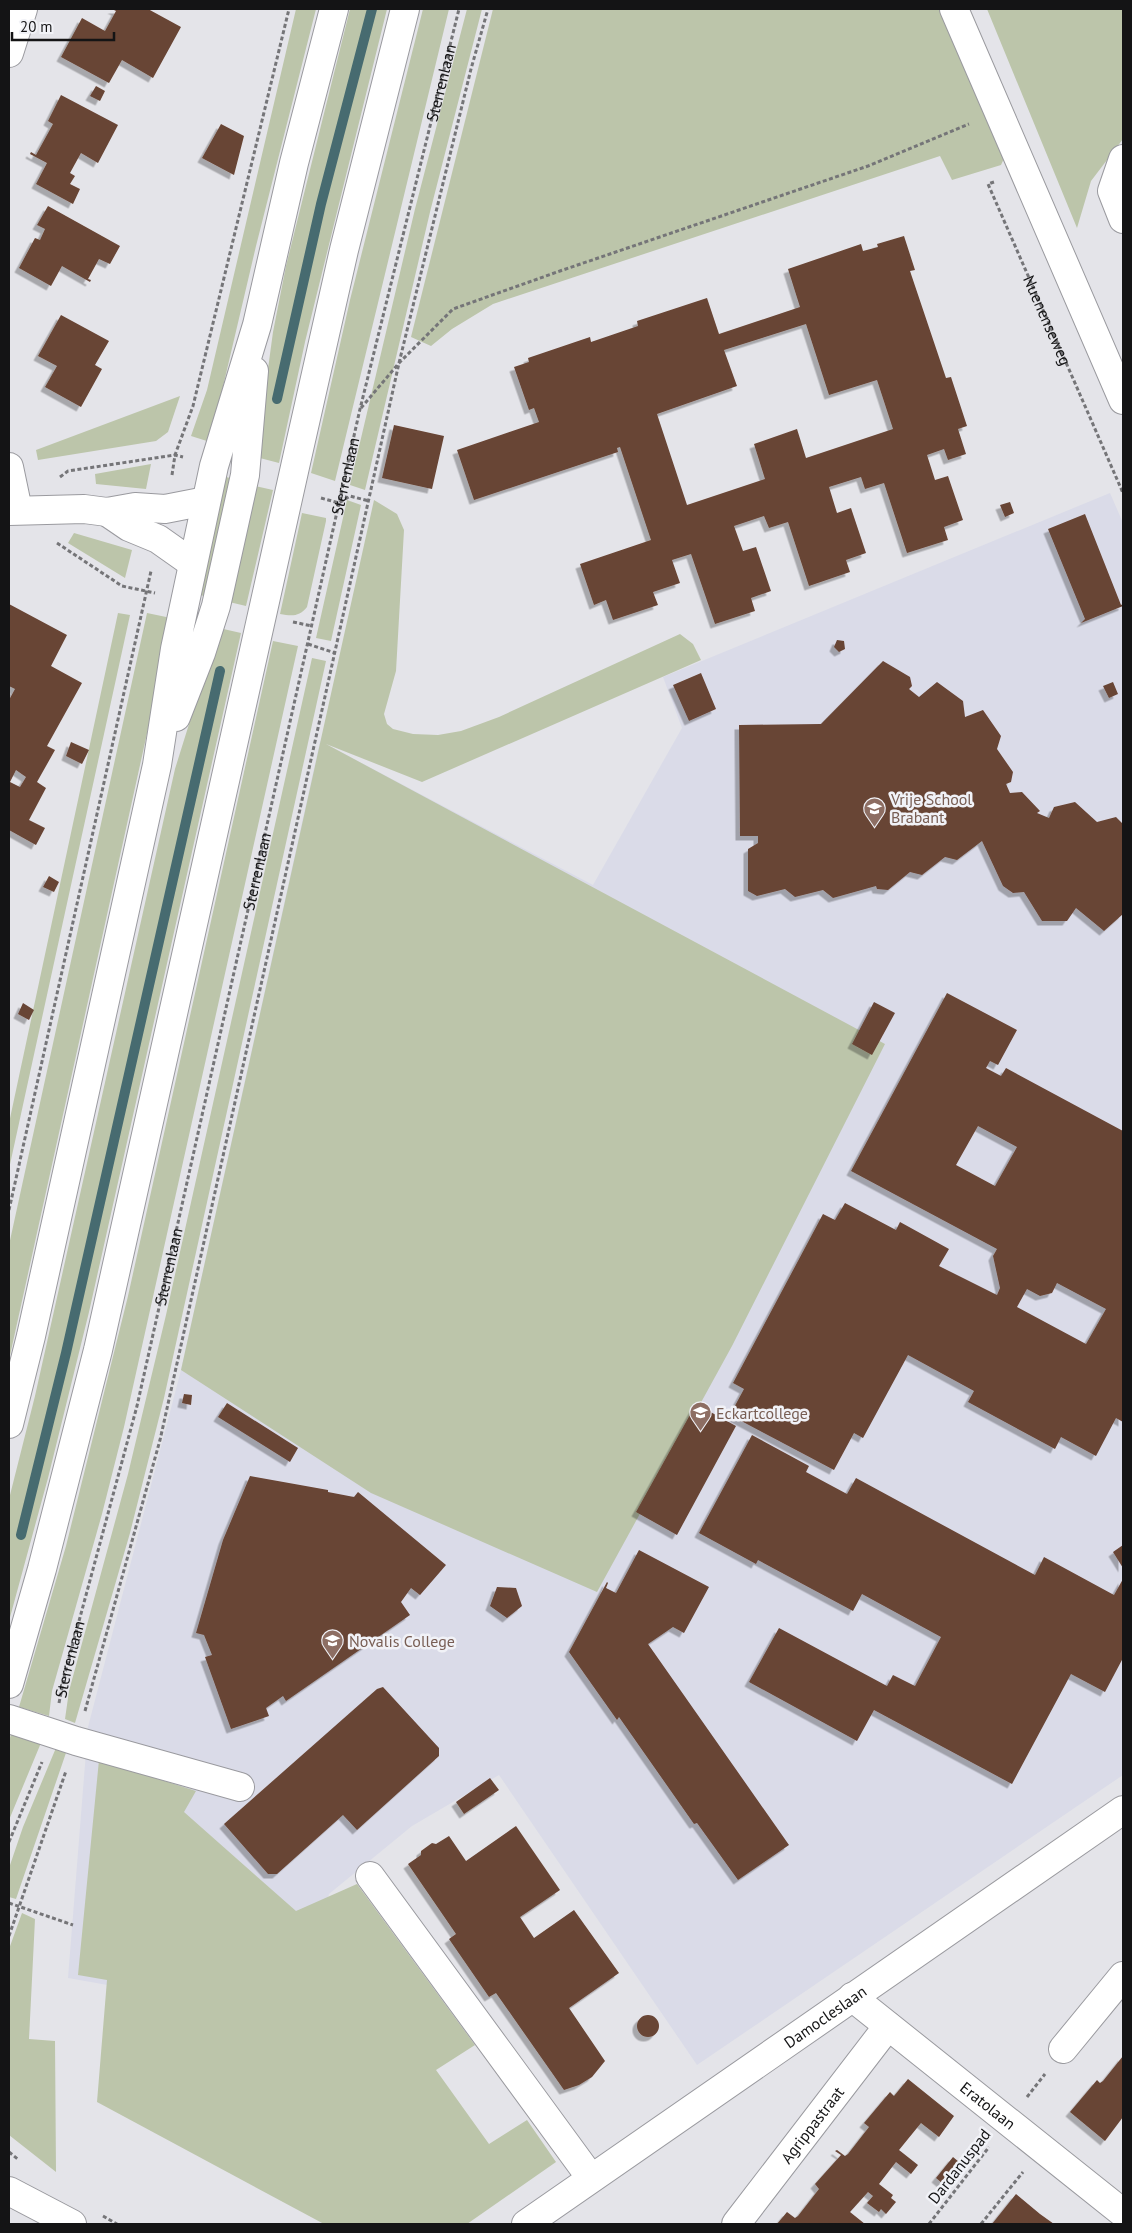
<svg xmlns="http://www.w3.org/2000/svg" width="1132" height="2233" viewBox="0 0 1132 2233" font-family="'PT Sans',sans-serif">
<defs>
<filter id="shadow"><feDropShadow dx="-4.5" dy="4.5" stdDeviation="0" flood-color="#0004"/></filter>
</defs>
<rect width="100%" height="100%" fill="#e4e4e9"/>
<path fill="#dadbe8" d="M1110,493L1123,523V1775L697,2065L499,1775L412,1826L329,1894L295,2018L68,1978L88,1727L181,1370L320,741L593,885L682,728L663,677Z"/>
<path fill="#bcc5aa" d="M296,9H316L256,246L210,442L191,436L207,390Z
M350,9H387L305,342L279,463L256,457L273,332L286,266Z
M423,9H449L335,481L311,473L350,300Z
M467,9H482L430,212L365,490L350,485L415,209Z
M493,9H944L1006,154L1001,165L952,180L940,156L493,304L452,329L431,346L411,337Z
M987,9H1123V139L1091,181L1077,228Z
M180,396L168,432L156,441L38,460L36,450Z
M151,464L146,489L96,484L95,474Z
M222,476L234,479L208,597L196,594Z
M251,485L273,490L246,606L225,601Z
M347,500L361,505L331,641L316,638Z
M374,500L397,514L404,530L396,671L384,714L387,724L393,729L413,734L438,735L461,731L499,717L680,634L693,644L701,660L422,782L326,744L885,1044L732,1346L597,1592L371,1493L181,1370Z
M302,513L326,518V521L307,607C299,617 292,616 280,614Z
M74,533L132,550L125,578L68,543Z
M118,613L130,615L9,1169V1123Z
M147,613L171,618L166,647L9,1360V1245Z
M219,628L241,633L89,1312L48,1478L9,1621V1499L35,1396L175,769Z
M273,641L298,646L124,1427L102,1514L52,1691L49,1716L19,1707L66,1546L128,1296Z
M312,658L326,661L164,1398L130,1533L75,1723L65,1719L69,1691L128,1474L166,1315Z
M13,1728L43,1738L9,1820V1741Z
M58,1743L68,1747L16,1899L9,1897V1868L23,1827Z
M99,1760L196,1791L184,1812L296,1911L357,1884L475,2045L436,2070L489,2144L527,2120L556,2162L467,2224H324L97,2102L107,1980L78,1975Z
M22,1913L35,1919L29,2039L55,2041L56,2172L9,2135V1949Z"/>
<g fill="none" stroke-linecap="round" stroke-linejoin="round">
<path stroke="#476b70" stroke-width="10" d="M277,399L321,204L372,9
M21,1535L66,1353L220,671"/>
</g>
<path fill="#684434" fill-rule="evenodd" filter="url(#shadow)" d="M112,9H148L181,27L153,78L122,60L109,83L61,57L82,18L105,31L116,11Z
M96,86L105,91L100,101L90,96Z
M61,95L118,125L98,163L81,153L70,173L75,176L70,184L80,189L73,204L36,184L47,163L30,154L31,152L36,155L53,124L48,121Z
M221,124L244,136L234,175L202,158Z
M48,206L120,246L110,264L99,259L88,279L91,280L90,282L62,266L51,286L19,268L35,238L40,240L45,229L37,225Z
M904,236L915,270L910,271L946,378L951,377L967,426L958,429L966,454L948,460L944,449L927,455L935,480L948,476L963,520L944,527L948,540L907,553L884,483L865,489L861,477L829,487L837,513L851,508L866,553L846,560L850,572L809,586L788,522L769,528L764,516L734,526L743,551L756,547L771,591L751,598L755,611L715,624L691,554L672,560L680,583L653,592L658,605L613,620L606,600L594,605L580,564L651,540L620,447L617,448L618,452L474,500L457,450L539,422L534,408L529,410L514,367L529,362L528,358L590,337L591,342L638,326L637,321L707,298L719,334L800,307L788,269L861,244L863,251L878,247L877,244ZM806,324L829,395L877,380L893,429L806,458L797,429L754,444L765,479L687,505L657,414L737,386L724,350Z
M61,315L109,341L95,365L102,369L81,407L45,387L57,366L38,356Z
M394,425L444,436L432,489L382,478Z
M1010,502L1014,513L1005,517L1000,505Z
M1085,514L1121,605L1123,604V606L1081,623L1085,619L1048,529Z
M9,604L67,635L51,666L82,683L47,746L55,750L37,782L46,788L29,820L45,828L36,845L9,830V700L15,689L9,686ZM16,770L26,777L20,787L10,782Z
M837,640L844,641L845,649L839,652L834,647Z
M883,661L910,677L912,686L909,689L919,697L937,682L963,701L965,717L983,710L1001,736L997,749L1013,772L1011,782L1006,784L1010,793L1022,792L1040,811L1037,813L1049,818L1054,807L1075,802L1097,822L1116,817L1123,824V914L1104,931L1076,908L1067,921H1042L1024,892L1013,893L1003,886L982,841L957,860L945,857L922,875L910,872L888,890L877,889L876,886L833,898L823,890L795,897L785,889L757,896L748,891V849L758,843V836H740L739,725L821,724Z
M701,673L716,709L689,721L673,685Z
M1113,682L1118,694L1109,698L1103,686Z
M71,742L89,750L82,764L66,756Z
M49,876L59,882L54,892L43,887Z
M947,993L1017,1030L998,1065L990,1061L986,1068L1001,1076L1006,1068L1123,1131V1422L1116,1418L1096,1456L1061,1437L1055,1449L968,1402L974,1391L908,1355L863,1438L854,1433L834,1470L730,1415L744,1389L733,1383L823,1214L835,1220L845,1203L896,1230L900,1222L949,1249L939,1266L997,1295L1000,1288L993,1256L997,1249L851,1171ZM978,1126L1017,1147L995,1186L956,1165ZM1057,1283L1106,1309L1086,1344L1017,1307L1027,1289L1040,1296L1052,1293Z
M874,1002L895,1013L872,1055L852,1044Z
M23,1003L34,1010L29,1020L18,1014Z
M184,1394L192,1395L191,1405L182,1403Z
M227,1403L298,1448L290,1462L218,1417Z
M696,1404L736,1426L677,1535L636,1512Z
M752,1435L809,1466L806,1472L847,1494L856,1478L1035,1575L1044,1557L1114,1595L1123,1579V1658L1105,1692L1071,1674L1012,1784L874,1710L857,1741L749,1682L779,1628L887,1686L893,1675L915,1686L941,1637L862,1594L853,1611L758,1560L756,1564L699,1533Z
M250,1476L328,1490V1492L354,1497L358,1492L446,1565L420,1595L411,1588L401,1602L410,1615L286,1701L283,1696L266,1708L269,1716L231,1729L205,1657L212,1655L204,1635L196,1633L223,1540Z
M1123,1545V1568L1113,1552Z
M639,1550L709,1587L684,1633L673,1627L648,1644L789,1845L738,1880L697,1823L694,1824L619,1717L617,1720L569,1652L607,1582L608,1583L606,1588L616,1593Z
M497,1587L516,1588L522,1606L507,1618L490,1606Z
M383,1687L439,1748V1756L357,1830L343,1815L277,1874H268L224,1824L377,1689Z
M490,1778L499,1790L464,1814L456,1802Z
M516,1826L560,1890L520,1917L534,1938L574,1910L619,1973L569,2008L605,2061L592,2077L579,2085L564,2090L496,1993L489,1997L449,1939L456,1934L408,1864L421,1855V1851L432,1843L436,1844L449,1836L466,1861Z
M637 2026a11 11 0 1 1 22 0a11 11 0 1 1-22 0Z
M1123,2056V2117L1105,2141L1070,2112L1097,2080L1100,2083L1103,2081Z
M908,2079L954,2116L939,2137L921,2123L899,2150L918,2165L911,2174L896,2162L879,2184L893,2195L891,2198L896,2202L886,2214L881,2209L879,2212L867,2203L873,2196L868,2192L850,2212L865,2224H777L787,2212L795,2218L798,2216L819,2189L815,2184L841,2155L835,2151L837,2150L845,2156L848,2154L869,2127L864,2123L890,2092L894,2096Z
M953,2157L965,2167L948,2188L936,2178Z
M1016,2194L1040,2214L1054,2224H992Z"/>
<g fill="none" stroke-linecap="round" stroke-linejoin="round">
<defs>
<g id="minor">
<path d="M954,9L1123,400"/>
<path d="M9,53L23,9"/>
<path d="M1123,159L1112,191L1123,219"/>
<path d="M9,467L18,510"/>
<path d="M9,511L84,509L107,512L135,507L165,509L206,501"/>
<path d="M107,512L129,527L158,539L192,563"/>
<path d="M9,1684L42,1569L98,1350L297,458L344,250L405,9"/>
<path d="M9,1719L76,1741L240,1787"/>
<path d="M370,1876L591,2178"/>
<path id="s3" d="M852,1997L1123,2213"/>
<path d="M1063,2049L1123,1976"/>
<path d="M9,2191L72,2224"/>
<path id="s4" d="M526,2224L1123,1810"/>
<path id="s5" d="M736,2224L888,2026"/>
</g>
<path id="major" d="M176,717L201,653L216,606L245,475L254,371
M9,1424L31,1336L157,765L175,649L214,466L257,325L294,163L334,9"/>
</defs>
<use href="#minor" stroke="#9a9a9f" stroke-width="30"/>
<use href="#major" stroke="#9a9a9f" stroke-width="30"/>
<g stroke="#757578" stroke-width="3" stroke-dasharray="4 2.5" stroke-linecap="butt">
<path id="s1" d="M994,182L988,184L1123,493"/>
<path d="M361,408L399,363L453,309L560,271L868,166L969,124"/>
<path d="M172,475L175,455L193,406L289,9"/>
<path d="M60,477L68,471L175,455L183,457"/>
<path d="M321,498L339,503L350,496L369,501"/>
<path d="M57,543L122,586L155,593"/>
<path d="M293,622L312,626"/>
<path d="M308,644L335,653"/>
<path d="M9,1210L151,571"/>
<path id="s2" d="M59,1703L65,1673L137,1406L360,409L459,9"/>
<path d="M85,1711L160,1440L399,363L471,69L488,9"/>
<path d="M9,1842L42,1762"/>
<path d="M9,1903L73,1925"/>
<path d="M9,1936L66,1771"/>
<path d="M1027,2097L1045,2074"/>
<path d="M9,2152L19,2160"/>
<path d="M103,2216L117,2224"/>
<path d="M929,2224L989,2147"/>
<path d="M981,2224L1023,2172"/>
</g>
<use href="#minor" stroke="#fff" stroke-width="28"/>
<use href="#major" stroke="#fff" stroke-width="28"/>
</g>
<defs>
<symbol id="school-pin" viewBox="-11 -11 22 30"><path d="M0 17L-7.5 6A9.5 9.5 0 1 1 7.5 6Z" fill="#8d6e63" stroke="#f1f2f7"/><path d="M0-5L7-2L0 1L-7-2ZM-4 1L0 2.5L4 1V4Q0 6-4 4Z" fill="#fff"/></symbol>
</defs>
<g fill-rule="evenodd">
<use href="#school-pin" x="862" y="796" width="25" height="34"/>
<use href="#school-pin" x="688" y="1400" width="25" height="34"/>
<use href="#school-pin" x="320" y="1628" width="25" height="34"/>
</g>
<g text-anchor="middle" stroke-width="5" stroke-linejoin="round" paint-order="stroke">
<g font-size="16" fill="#141415" stroke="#f1f2f7">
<text dy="6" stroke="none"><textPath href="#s2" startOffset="1665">Sterrenlaan</textPath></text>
<text dy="6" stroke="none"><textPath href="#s1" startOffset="155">Nuenenseweg</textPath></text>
<text dy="6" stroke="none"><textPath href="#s2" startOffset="1260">Sterrenlaan</textPath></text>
<text dy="6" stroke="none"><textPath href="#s2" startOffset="855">Sterrenlaan</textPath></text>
<text dy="6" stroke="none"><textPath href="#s2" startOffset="450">Sterrenlaan</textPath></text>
<text dy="6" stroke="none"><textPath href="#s2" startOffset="45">Sterrenlaan</textPath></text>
<text dy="6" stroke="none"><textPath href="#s4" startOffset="364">Damocleslaan</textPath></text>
<text dy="6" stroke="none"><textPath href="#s3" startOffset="174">Eratolaan</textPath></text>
<text dy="6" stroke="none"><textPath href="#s5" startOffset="125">Agrippastraat</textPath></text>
<text transform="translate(959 2166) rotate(-52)" y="6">Dardanuspad</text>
</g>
<g font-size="16" fill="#785e54" stroke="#f1f2f7" text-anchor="start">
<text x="891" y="805">Vrije School<tspan x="891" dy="18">Brabant</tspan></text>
<text x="716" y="1419">Eckartcollege</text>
<text x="349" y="1647">Novalis College</text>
</g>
</g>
<rect width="1132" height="2233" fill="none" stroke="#141415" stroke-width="20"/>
<path d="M12 32v8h102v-8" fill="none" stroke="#141415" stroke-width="2.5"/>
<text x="20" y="32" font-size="15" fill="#141415" stroke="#f1f2f7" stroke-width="4" paint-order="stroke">20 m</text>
</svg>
